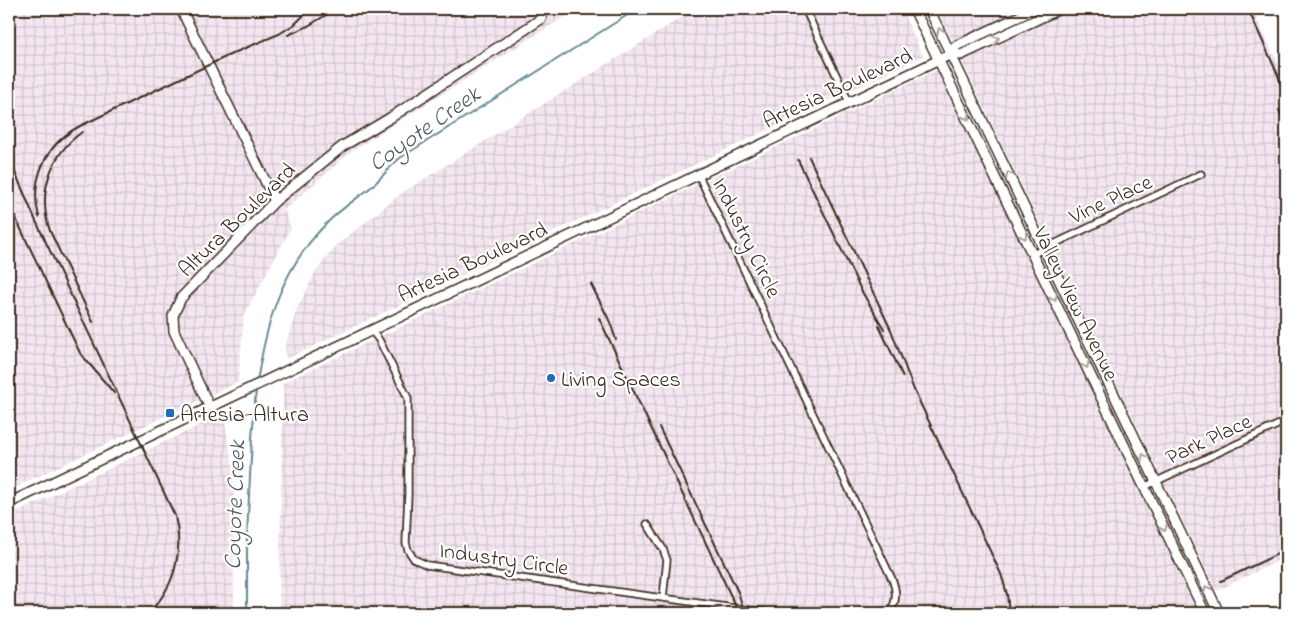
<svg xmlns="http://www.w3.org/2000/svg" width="1295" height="622" viewBox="0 0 1295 622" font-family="'Indie Flower',sans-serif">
<defs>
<pattern id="industrial-grid" width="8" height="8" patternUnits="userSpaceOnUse" patternTransform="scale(1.25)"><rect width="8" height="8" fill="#f3e6f0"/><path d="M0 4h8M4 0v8" fill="none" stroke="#d1c5cd"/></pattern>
</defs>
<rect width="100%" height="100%" fill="#fff"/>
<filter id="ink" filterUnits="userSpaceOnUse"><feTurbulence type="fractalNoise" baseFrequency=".02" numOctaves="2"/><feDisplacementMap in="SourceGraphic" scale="10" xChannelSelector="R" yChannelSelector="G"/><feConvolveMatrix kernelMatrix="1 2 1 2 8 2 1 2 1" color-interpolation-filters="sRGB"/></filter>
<g filter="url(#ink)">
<path fill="url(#industrial-grid)" d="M9,9H577L353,150L284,210L291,228L244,315L238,382L9,490Z
M695,9H901L923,56L286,359L285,347L297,309L316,271L338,244L402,193Z
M937,9H1252L1286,81V557L1216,591Z
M939,69L1155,517L1198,613H279L283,383Z
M223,414L233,465L234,613H9V516Z"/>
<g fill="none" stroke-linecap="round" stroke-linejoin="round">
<path stroke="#658994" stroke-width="2" d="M1282,9L1286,17
M257,382C267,320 281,270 326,224C339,210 355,200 370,188C381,179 389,167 400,158L637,9
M247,613V535L252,438L256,389"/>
<defs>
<path id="street" d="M805,9L849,102
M698,174L892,579C897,591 897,603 889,613
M1033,254L1201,174
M371,330L379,340L408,398V495L406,543L408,550L414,559L427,565L770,613
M1144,487L1286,421
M647,524L663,549L667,560L663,598"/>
<path id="secondary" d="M181,9L275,201
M951,54L956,46L1035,9
M209,406L174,331L173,316L181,298L275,201L343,146L390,118L541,19L543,9
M9,503L939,60L951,54L961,55L1059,9"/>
<path id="primary" d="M914,9L1205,613
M929,9L1219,613"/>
</defs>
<use href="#street" stroke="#3b2a1e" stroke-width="9"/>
<use href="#secondary" stroke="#3b2a1e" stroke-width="12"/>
<use href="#primary" stroke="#3b2a1e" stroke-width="12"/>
<use href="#street" stroke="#fff" stroke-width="5.5"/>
<use href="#secondary" stroke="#fff" stroke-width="9"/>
<use href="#primary" stroke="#fff" stroke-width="9"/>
<path stroke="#3b2a1e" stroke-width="2" d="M1248,9L1278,75L1286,101
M288,35L308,26L336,9
M1279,110L1286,125
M82,132C50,155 37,193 50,231L93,322
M809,157L891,330L914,390L1001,574L1007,594L1009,613
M9,158L35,219L175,516C184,551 175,588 148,613
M798,160L861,290L884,329
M9,204L80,353L114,393
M39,217C29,179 46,144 80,126L236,52L279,34L295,24L310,9
M591,284L610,322L616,340
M599,318L739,613
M879,326L903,377
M659,427L738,592L744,611
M1221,581L1286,550"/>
</g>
<defs><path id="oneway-chevron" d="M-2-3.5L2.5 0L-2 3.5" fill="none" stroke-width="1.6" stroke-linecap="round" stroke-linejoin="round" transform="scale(1.25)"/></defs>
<g stroke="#a79f9a">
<use href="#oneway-chevron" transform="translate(940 31) rotate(-116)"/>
<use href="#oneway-chevron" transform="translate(996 39) rotate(-25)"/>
<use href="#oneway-chevron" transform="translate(967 117) rotate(64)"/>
<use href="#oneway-chevron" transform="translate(1009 175) rotate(-116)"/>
<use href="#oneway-chevron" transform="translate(1024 236) rotate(64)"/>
<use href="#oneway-chevron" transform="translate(1054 298) rotate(64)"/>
<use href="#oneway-chevron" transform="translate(1086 365) rotate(64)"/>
<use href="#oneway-chevron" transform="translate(1144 457) rotate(-116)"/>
<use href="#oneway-chevron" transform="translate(1164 528) rotate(64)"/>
<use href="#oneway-chevron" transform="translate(1207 589) rotate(-116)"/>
</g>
</g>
<g fill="#1f6fb2" stroke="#fff" stroke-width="2">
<circle cx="551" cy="378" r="5"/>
<rect x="165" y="408" width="10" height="10" rx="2.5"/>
</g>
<g text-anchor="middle" stroke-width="4.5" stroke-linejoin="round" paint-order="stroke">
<g font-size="22" fill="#3b2a1e" stroke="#fff">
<text transform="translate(837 87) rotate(-25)" y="8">Artesia Boulevard</text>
<text transform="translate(1110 198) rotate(-25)" y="8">Vine Place</text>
<text transform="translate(236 219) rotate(-44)" y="8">Altura Boulevard</text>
<text transform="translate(748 237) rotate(64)" y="8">Industry Circle</text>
<text transform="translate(472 261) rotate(-25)" y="8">Artesia Boulevard</text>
<text transform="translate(1077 303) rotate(64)" y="8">Valley View Avenue</text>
<text transform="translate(1208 438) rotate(-25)" y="8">Park Place</text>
<text transform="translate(504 558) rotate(8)" y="8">Industry Circle</text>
</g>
<g font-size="22" fill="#3b2a1e" stroke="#fff" text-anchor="start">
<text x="561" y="386">Living Spaces</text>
<text x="180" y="421">Artesia-Altura</text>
</g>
<g font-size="24" font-style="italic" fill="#505959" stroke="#fff">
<text transform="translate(424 128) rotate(-35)" y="8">Coyote Creek</text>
<text transform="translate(234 505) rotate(-88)" y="8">Coyote Creek</text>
</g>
</g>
<rect width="1295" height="622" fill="none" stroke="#fff" stroke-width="30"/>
<rect x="15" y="15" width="1265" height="592" fill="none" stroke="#3b2a1e" stroke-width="2" filter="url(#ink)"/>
</svg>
